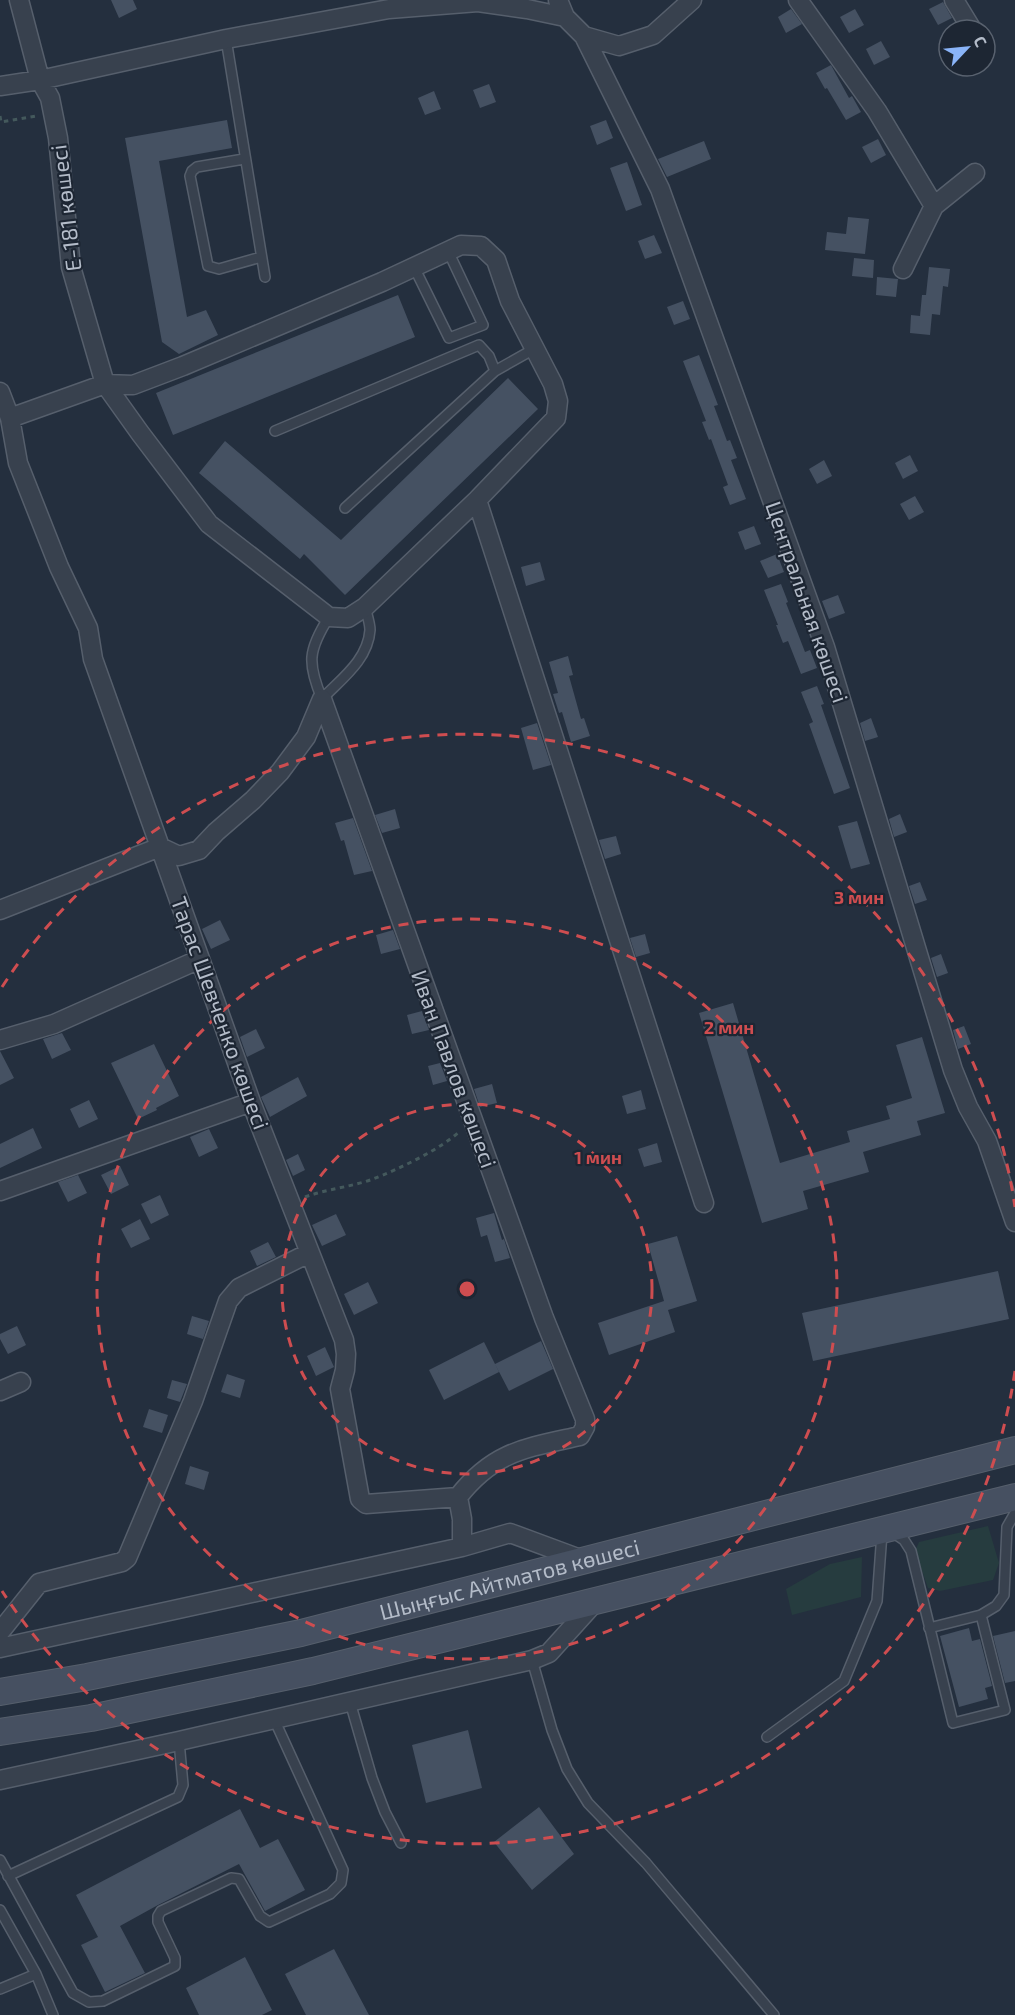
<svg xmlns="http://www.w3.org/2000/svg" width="1015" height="2015" viewBox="0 0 1015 2015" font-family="'Exo 2',sans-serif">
<rect width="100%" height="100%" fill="#242f3e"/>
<path fill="#263c3f" d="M988,1526L999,1563L993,1580L940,1591L928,1588L915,1551L919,1542Z
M862,1557L861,1597L792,1615L786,1589L830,1564Z"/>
<path fill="#455162" d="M111,0H133L137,9L119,18Z
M943,2L952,18L938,25L929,9Z
M791,9L802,24L786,33L778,17Z
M855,9L864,25L849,33L840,17Z
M881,41L890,57L874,65L866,49Z
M831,65L849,98L852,96L861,112L846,120L827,88L825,89L816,73Z
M489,84L496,102L480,108L473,90Z
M434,91L441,109L425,115L418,98Z
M227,120L232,148L159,161L187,317L206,310L218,335L179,354L162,342L125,138Z
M606,120L613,138L597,145L590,126Z
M878,139L886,155L871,163L862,147Z
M704,141L711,159L667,177L658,159Z
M627,162L642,205L626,211L610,168Z
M848,217L869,219L865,254L825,250L827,232L846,234Z
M654,235L662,253L645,259L638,241Z
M854,258L874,260L873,278L852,276Z
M929,267L950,269L948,287L943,286L940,315L932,314L930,335L910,333L911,315L920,316L922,295H926Z
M877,277L898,279L896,297L876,295Z
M398,295L415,337L173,435L156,393Z
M683,301L690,319L674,325L667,307Z
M699,355L718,405L714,406L727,441L730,440L737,458L731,460L746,499L730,505L723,487L728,485L711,439L709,440L702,422L706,421L683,361Z
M508,378L538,409L345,595L304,554L300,559L199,473L225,441L341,540Z
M910,455L918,471L903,479L895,463Z
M824,460L832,476L817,484L809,469Z
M915,496L924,512L909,520L900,504Z
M754,526L761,544L745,550L738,532Z
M777,554L784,572L768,578L760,561Z
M540,562L545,580L526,586L521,567Z
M781,584L788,602L786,603L805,652L810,650L817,668L801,674L788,641L783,643L776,625H778L764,590Z
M838,595L845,613L829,619L822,601Z
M568,656L573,675L569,676L581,719L584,718L590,736L571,742L562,712L559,713L553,694L558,693L549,662Z
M817,686L824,704L821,705L850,788L834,794L809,724L813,722L801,692Z
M871,718L878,737L865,741L860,723Z
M537,723L551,765L533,770L521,728Z
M395,809L400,828L382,833L375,815Z
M900,814L907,832L894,837L889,819Z
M353,818L372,871L354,875L344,840L341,841L335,823Z
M857,821L870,864L851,869L838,826Z
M616,836L621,854L605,859L599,840Z
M920,882L927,900L915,904L909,886Z
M220,920L230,940L211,949L202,929Z
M393,930L400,949L381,954L376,935Z
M645,934L650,953L636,957L630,938Z
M941,954L948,973L937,977L931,958Z
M733,1003L780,1163L850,1142L847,1131L890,1119L886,1106L912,1098L896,1045L922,1037L945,1113L917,1121L921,1135L863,1152L869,1172L803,1191L808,1209L762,1223L699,1013Z
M422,1011L429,1030L412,1034L407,1015Z
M964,1026L971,1044L958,1049L953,1030Z
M256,1029L265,1048L247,1057L240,1037Z
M62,1033L71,1050L52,1059L43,1039Z
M154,1044L179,1096L156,1108L157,1110L138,1119L111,1063Z
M0,1051L14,1078L0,1085Z
M440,1063L447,1081L433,1085L428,1066Z
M298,1077L307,1096L270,1117L261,1097Z
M492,1084L497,1103L480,1107L474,1089Z
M641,1090L646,1109L627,1114L622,1096Z
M89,1100L98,1119L79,1128L70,1109Z
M33,1128L42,1148L0,1168V1144Z
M209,1129L218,1148L199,1157L190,1137Z
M657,1143L662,1162L644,1167L638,1149Z
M298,1154L305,1170L293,1176L286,1160Z
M120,1166L129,1185L111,1194L101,1175Z
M78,1175L87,1193L68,1202L58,1182Z
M160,1195L169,1215L151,1224L141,1204Z
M494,1213L502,1240L504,1239L510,1258L495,1262L487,1235L481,1237L476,1218Z
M336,1214L346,1235L322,1246L312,1225Z
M140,1219L150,1239L131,1248L121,1229Z
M677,1236L697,1301L668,1310L675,1332L609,1355L598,1323L664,1301L648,1244Z
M268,1242L276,1257L257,1266L250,1251Z
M998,1271L1009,1319L813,1361L802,1313Z
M368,1282L378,1303L354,1315L344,1294Z
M192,1316L209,1321L203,1339L187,1334Z
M17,1326L26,1345L8,1354L0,1339V1334Z
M541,1341L553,1369L509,1391L495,1364Z
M484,1342L499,1372L444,1400L429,1370Z
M325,1347L334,1367L316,1376L307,1356Z
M227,1374L245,1380L240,1398L221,1392Z
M172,1380L187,1384L180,1402L167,1398Z
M149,1409L168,1415L162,1433L143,1427Z
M190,1466L209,1472L204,1490L185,1484Z
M969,1628L972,1641L980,1639L992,1686L985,1688L988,1699L959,1707L940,1636Z
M1015,1631V1681L1005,1683L993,1636Z
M468,1730L482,1788L426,1803L412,1745Z
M539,1807L574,1854L532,1890L494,1842Z
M240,1809L260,1848L278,1839L305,1890L265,1911L239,1864L158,1905L120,1926L145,1973L105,1992L81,1945L98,1937L76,1895Z
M334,1949L369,2015H306L285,1974Z
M245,1957L272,2010L262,2015H199L186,1988Z"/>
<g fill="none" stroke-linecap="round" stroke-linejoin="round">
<defs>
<path id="service" d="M226,39L265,277
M244,159L197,167L192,171L190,176L208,266L219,269L261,257
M414,267L449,338L483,325L448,251
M275,431L479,345L489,356L495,371
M345,508L495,371L534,349
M329,617C308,650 307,663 322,699C341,679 368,660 370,630C370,623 367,615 365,607
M892,1532L904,1540L911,1551L953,1723L1005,1710L981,1615L996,1606L1004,1595L1007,1527L1015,1513
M929,1628L981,1615
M532,1660L552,1730L567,1769L588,1803L646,1863L774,2015
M350,1702L372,1778L385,1812L401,1843
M767,1737L844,1681L877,1601L882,1533
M0,1860L73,1993L89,2002L103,2001L175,1966V1958L158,1922V1916L161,1911L231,1878L239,1879L260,1916L269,1922L330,1894L341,1883L343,1870L274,1719
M8,1876L178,1797L183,1785L179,1741
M0,1910L36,1974L53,2015
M0,1989L36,1974"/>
<path id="minor" d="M558,0L565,17L584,36L660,189L825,647L953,1070L968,1107L987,1141L1015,1222
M798,0L877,111L934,206L975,173
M954,0L971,28
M584,36L619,46L653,35L692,0
M0,86L40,80L226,39L389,9L478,2L527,9L565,17
M903,269L934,206
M0,392L10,418L18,463L59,567L88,628L93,659L251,1102L344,1340L346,1354L345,1370L340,1389L360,1499L366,1504L458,1497L462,1519V1547
M10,418L105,384L133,385L183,366L382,282L461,245L481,246L496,260L510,301L553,384L558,401L556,418L477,500L365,607L348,618L329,617L209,524L140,433L105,384L71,267L58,138L50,98L40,80L19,0
M477,500L704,1203
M322,699L544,1318L585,1419V1427L580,1436C526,1448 494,1451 458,1497
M0,910L160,847L179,856L199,850L216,832L253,800L280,772L306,737L322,699
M0,1040L54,1024L200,959
M0,1191L251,1102
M0,1391L21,1382
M0,1632L39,1583L122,1562L127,1558L193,1401L228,1301L239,1288L309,1253
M0,1648L462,1547L510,1533L583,1560
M0,1780L179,1741L532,1660L549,1653L596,1601"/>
<g id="secondary">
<path id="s1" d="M0,1692L87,1677L301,1633L1015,1450"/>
<path d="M0,1732L91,1718L313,1671L1015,1497"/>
</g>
</defs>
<use href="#service" stroke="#565f6c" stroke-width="12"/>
<use href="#minor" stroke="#565f6c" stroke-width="21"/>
<use href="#secondary" stroke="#565f6c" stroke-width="28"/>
<path stroke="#44595c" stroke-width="3" stroke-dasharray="4.5 4.5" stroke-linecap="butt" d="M0,116L1,122L36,116
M305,1197C327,1189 351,1187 373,1179C399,1169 441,1149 460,1131"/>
<use href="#service" stroke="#38414e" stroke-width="9"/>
<use href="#minor" stroke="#38414e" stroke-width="18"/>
<use href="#secondary" stroke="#465061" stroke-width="26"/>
</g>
<g fill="none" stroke="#ce4d50" stroke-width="3" stroke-dasharray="10 8">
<circle cx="467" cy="1289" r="185"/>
<circle cx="467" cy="1289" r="370"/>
<path d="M1015 1371A554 554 0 0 1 2 1591M2 987A554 554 0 0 1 1015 1207"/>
</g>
<g text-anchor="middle" stroke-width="4.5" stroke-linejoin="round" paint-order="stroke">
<g font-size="22" fill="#b4bcc9" stroke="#1d2633">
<text transform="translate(66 208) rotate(-97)" y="8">Е-181 көшесі</text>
<text transform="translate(807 602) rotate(71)" y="8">Центральная көшесі</text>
<text transform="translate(220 1013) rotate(70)" y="8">Тарас Шевченко көшесі</text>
<text transform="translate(454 1069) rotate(70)" y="8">Иван Павлов көшесі</text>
<text dy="8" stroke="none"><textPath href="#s1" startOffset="522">Шыңғыс Айтматов көшесі</textPath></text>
</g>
</g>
<circle cx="467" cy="1289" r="9" fill="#ce4d50" stroke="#1d2633" stroke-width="3"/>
<g font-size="18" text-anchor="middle" font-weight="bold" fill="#ce4d50" stroke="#1d2633" stroke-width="4.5" stroke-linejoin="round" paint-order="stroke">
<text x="859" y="904">3 мин</text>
<text x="729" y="1034">2 мин</text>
<text x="598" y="1164">1 мин</text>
</g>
<g transform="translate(967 48) rotate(64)"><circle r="28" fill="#1d2633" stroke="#59626f" stroke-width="1.5"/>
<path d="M0-4.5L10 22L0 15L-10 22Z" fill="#8ab4f8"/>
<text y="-9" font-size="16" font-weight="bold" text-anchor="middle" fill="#b4bcc9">С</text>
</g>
</svg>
